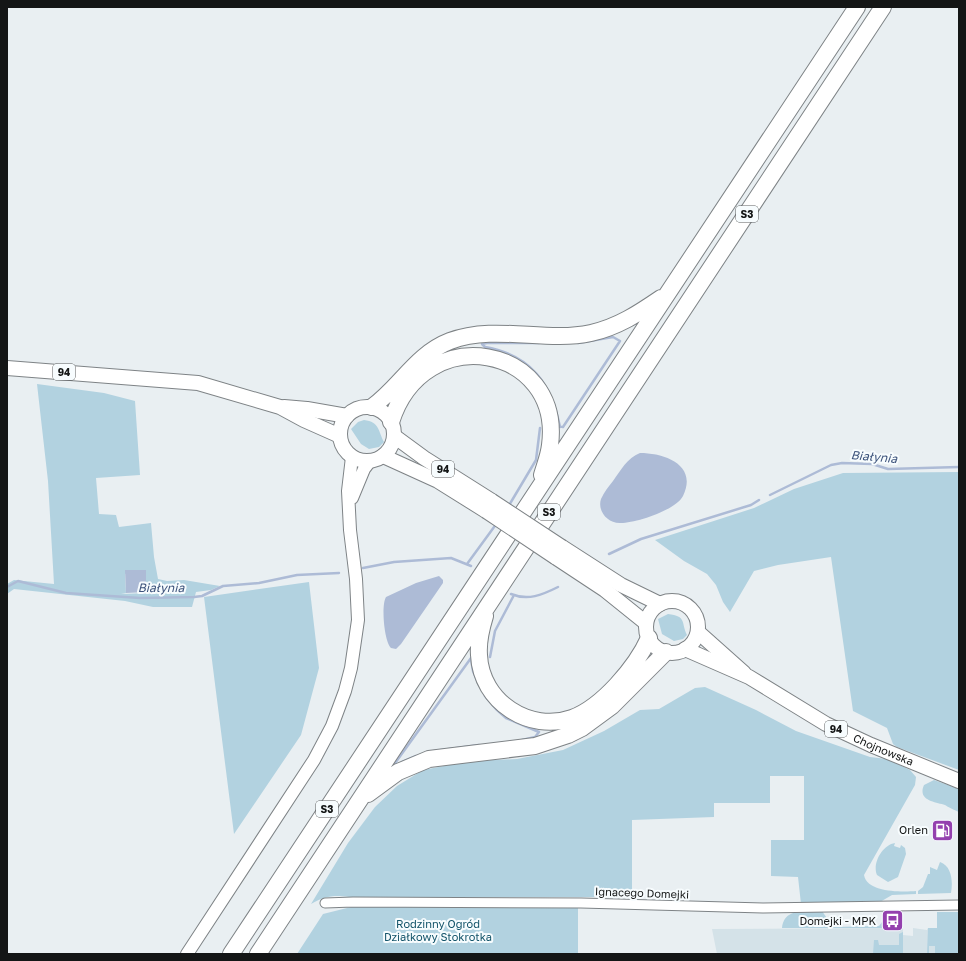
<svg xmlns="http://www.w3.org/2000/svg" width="966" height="961" viewBox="0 0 966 961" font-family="'Golos Text',sans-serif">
<rect width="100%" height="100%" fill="#e9eff2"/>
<path fill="#d4e2e8" d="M903,928V935L913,936V928L927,930L928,928H937L936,954H717L712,929Z"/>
<path fill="#b2d2e0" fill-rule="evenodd" d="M37,384L104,393L135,401L140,475L96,478L99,514L116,515L119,527L151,523L154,557L158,579L167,581L184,580L220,586L211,590L196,592L192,607H153L125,601L14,589L7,594V584L14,580L54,584L48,481ZM146,570V592L150,593L121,594L126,593L125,574Z
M364,420C380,422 378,431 384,442L379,447L369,449L361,444L351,429L358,422Z
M959,472V770L897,747L893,744L887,728L853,711L831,557L778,565L754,571L730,612L723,602L716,585L707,574L684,561L655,540L754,508L794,489L843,473Z
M309,582L319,668L301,735L234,834L204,597Z
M668,614C687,616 681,623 687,635L683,639L674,641L662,634L658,619Z
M705,687L756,710L796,731L870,757L887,759L910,770L916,777L915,785L864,875C867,893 903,892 916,891V894L892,895L880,902L801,904L798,877L771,876V840H804V776H770V803H714V817L632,820V897H349C334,895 325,896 311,904L348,843L375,807L397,786L423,770L470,761L517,759L563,750L604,731L640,710L659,709L695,688Z
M934,780L959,789V812C954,810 948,807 945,805C936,802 917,801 924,785Z
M895,843L894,846L900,848L901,845L905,848L906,854L898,877L888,882L877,875C872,864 882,845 895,843Z
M940,862C952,866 953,882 951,893L918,894V891L923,887L928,874H930V867L937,870Z
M351,907H578V954H297L323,914Z
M822,911L833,927L879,926L888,914L892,918L890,919L891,925H901L903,928H782C784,907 806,912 822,911Z
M937,912H959V954H935V946H929V954H927L928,928H937Z
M903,932V954H873L874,940H878L879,945H899V934Z"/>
<path fill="#adbbd6" d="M640,453C665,453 698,465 683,496C676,510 636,523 621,523C608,524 597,511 601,499C604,492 609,486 613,481C621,470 627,458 640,453Z
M125,570H146V592L126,593Z
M439,576L443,580V583L401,644L396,649L391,648C384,641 381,605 386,597L416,583Z"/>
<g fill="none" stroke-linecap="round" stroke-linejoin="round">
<path stroke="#adbbd6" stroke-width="2.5" d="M539,343H487L482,344L485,347C531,355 551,383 560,427
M558,426L563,427L620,341L613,337L578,343
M770,495L831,465L842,463L872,464L888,469L959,467
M508,507L536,460L540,428
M609,554L641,539L751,505L759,500
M467,564L497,523
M363,568L394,562L451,558L471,566
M7,587L18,581L66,593L140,598L194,597L202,596L223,586L259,583L297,575L339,573
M511,594C528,601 542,595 558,587
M490,657L495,631L514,595
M471,659L473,671L479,685
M485,696L496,709L506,718L539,732L535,737L522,740
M434,751L479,745
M402,762L416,756
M396,765L393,766L471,658"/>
<defs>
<path id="minor" d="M325,903L353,902L581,903L763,908L959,905"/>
<path id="secondary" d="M352,498L364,469L370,461
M187,954L314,760L332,726L345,691L351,668L358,620L356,579L350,530L348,491L352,457"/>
<g id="primary">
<path d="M7,368L198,383L280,407L304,420L340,436"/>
<circle cx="367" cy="434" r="27"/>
<path d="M284,407L307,409L347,416"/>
<path d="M394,436L424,458L492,501"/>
<path d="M383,456L438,481L486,511"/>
<path d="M562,547L621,585L660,604"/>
<path d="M555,557L605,590L646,623"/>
<circle cx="672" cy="627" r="26"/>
<path d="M698,632L744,673"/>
<path id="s1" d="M685,649L749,677L826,724L871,745L959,781"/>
</g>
<path id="motorway" d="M372,407C400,387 416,354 450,341C496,324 545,343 591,333C618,327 639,313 661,298
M391,422C424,318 563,346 550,445C549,455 545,465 542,475
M485,616C481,629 478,642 479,655C481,702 530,733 572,718C602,707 636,667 649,638
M368,794L398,772L429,759L535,746L568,735L582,728L612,706L666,652
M231,954L857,7
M258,954L883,7"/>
</defs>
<use href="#minor" stroke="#7e8386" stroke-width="11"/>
<use href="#secondary" stroke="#7e8386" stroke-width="14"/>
<use href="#primary" stroke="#7e8386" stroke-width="16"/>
<use href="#motorway" stroke="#7e8386" stroke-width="18"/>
<use href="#minor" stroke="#fff" stroke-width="9"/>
<use href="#secondary" stroke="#fff" stroke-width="12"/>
<use href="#primary" stroke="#fff" stroke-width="14"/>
<use href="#motorway" stroke="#fff" stroke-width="16"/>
<defs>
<path id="primary-bridge" d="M492,501L562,547
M486,511L555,557"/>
</defs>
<use href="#primary-bridge" stroke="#7e8386" stroke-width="16" stroke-linecap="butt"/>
<use href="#primary-bridge" stroke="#fff" stroke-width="14"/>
</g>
<defs>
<symbol id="fuel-square" viewBox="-11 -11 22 22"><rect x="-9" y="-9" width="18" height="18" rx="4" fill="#9440ae" stroke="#f7fcfe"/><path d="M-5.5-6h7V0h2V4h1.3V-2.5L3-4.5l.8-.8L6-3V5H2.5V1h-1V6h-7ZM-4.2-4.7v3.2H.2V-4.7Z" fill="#fff"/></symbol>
<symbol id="bus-square" viewBox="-11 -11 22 22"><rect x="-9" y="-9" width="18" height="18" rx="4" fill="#9440ae" stroke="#f7fcfe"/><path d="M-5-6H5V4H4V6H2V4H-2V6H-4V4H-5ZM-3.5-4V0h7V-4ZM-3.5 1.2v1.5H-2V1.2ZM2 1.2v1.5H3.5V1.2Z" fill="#fff"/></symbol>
</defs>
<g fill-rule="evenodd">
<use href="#fuel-square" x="930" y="818" width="25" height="25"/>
<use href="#bus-square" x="880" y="908" width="25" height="25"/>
</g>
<g text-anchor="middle" stroke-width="4" stroke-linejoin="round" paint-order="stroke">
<g fill="#f7fcfe" stroke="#585b5c" stroke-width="1">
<rect x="736" y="206" width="22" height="16" rx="3"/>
<rect x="53" y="364" width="22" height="16" rx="3"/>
<rect x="432" y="461" width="22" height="16" rx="3"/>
<rect x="538" y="504" width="22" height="16" rx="3"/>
<rect x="825" y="721" width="22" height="16" rx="3"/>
<rect x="316" y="801" width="22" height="16" rx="3"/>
</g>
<g font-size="10" font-weight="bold" fill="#141616">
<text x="747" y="218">S3</text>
<text x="64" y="376">94</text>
<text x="443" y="473">94</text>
<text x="549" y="516">S3</text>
<text x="836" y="733">94</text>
<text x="327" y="813">S3</text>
</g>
<g font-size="11" fill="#141616" stroke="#f7fcfe">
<text dy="4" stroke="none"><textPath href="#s1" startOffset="223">Chojnowska</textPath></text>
<text transform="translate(642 893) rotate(2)" y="4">Ignacego Domejki</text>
</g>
<g font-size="11" fill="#141616" stroke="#f7fcfe" text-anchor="end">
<text x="928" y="834">Orlen</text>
<text x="876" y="925">Domejki - MPK</text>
</g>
<g font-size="11" fill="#14546a" stroke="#f7fcfe">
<text x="438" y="928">Rodzinny Ogród<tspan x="438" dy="13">Działkowy Stokrotka</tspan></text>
</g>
<g font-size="12" font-style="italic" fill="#3e547c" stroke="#f7fcfe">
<text transform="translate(874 457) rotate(5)" y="4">Białynia</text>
<text x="161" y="592">Białynia</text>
</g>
</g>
<rect width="966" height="961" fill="none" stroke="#141616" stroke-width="16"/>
</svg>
